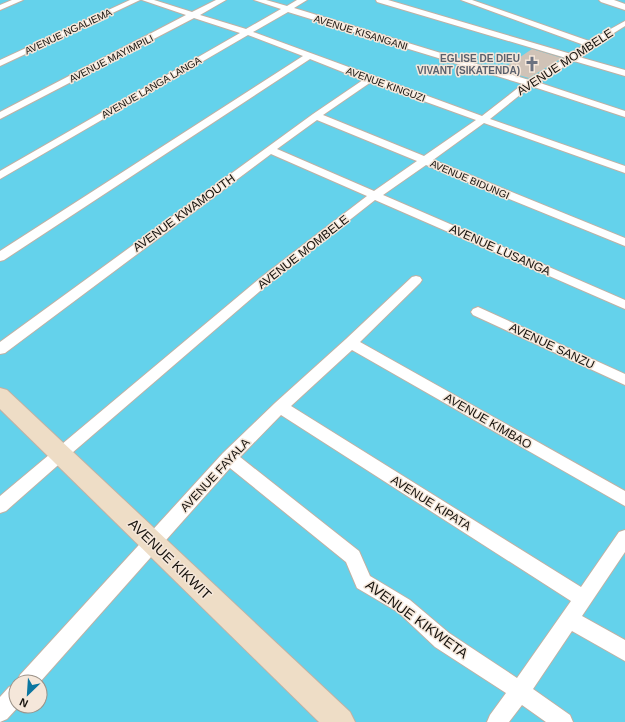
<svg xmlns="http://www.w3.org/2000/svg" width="625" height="722" viewBox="0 0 625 722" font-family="Arial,sans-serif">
<rect width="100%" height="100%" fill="#f5e7da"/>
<path fill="#64d2eb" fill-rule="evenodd" d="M0,0H625V722H0ZM16,682H40V706H16Z"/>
<path fill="#d0c3b7" d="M532,49L562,58L529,78L501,70Z"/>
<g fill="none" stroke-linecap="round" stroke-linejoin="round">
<defs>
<path id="minor" d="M12,0H23L0,10V5Z
M130,0H140L0,66V60Z
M142,0H154L192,12L216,0H226L200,15L246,29L281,9L254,0H266L287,6L297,0H307L294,8L529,80L566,58L377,2L376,0H388L571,54L584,45L461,0H472L589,41L625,21V26L593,46L579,57L625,70V76L574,61L537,82L625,111V117L531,86L490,119L625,166V173L484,123L433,160L625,238V246L426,165L383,195L625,300V309L375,200L267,285L65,459L6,511L0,513V496L259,279L367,196L271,154L5,353L0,354V342L313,114L363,80L310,59L4,260L0,261V251L303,56L248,35L0,179V171L240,33L194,18L0,119V112L186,15ZM288,12L523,84L482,116L253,32ZM371,82L476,120L424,156L323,115ZM317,120L417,161L374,191L277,149Z
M416,276L420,277L422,280L420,283L360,342L625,491V506L352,350L291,406L581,587L619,532L625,530V552L582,616L625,640V661L572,631L533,689L570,715L573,722H546L522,705L509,722H487L490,715L506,693L435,647L398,612L357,588L346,562L230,468L40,682H17L20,675L223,453L275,403L346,339L412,277ZM281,415L571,601L517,678L449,633L410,600L370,576L359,551L240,457Z
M478,307L625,374V385L473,315L471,312L473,309Z
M16,684V706H19L7,719L0,722V697L9,687Z"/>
<path id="tertiary" d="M599,0H614L625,4V10L601,2Z"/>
<path id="secondary" d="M0,388L7,390L350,712L355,722H319L0,409Z"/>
</defs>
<use href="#minor" stroke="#beb1a5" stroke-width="2"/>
<use href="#tertiary" stroke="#beb1a5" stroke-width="2"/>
<use href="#secondary" stroke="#beb1a5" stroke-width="2"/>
<use href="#minor" fill="#fff" fill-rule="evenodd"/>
<use href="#tertiary" fill="#fff" fill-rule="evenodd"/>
<use href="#secondary" fill="#eeddc6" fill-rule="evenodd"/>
</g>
<defs>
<symbol id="church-bare" viewBox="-9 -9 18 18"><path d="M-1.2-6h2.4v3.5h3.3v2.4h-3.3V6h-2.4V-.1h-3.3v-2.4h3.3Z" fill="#6b7280" stroke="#f5e7da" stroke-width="2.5" paint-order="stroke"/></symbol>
</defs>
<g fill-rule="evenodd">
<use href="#church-bare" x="521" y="53" width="22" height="22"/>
</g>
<g text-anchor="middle" stroke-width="3" stroke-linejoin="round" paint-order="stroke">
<g font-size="10" fill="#16120d" stroke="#f5e7da">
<text transform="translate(68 31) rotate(-25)" y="4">AVENUE NGALIEMA</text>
<text transform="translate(361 32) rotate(17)" y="4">AVENUE KISANGANI</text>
<text transform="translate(111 58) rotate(-27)" y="4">AVENUE MAYIMPILI</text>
<text transform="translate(386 84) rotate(20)" y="4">AVENUE KINGUZI</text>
<text transform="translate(151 87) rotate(-30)" y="4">AVENUE LANGA LANGA</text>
<text transform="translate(470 179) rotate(23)" y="4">AVENUE BIDUNGI</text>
</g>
<g font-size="10" font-weight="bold" fill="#5b616d" stroke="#f5e7da" text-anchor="end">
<text x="520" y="62">EGLISE DE DIEU<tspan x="520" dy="12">VIVANT (SIKATENDA)</tspan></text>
</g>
<g font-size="12" fill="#16120d" stroke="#f5e7da">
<text transform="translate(565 62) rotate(-33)" y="4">AVENUE MOMBELE</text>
<text transform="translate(184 213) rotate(-36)" y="4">AVENUE KWAMOUTH</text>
<text transform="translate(500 250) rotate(24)" y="4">AVENUE LUSANGA</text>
<text transform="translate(303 252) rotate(-38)" y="4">AVENUE MOMBELE</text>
<text transform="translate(552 346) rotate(25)" y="4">AVENUE SANZU</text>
<text transform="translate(488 421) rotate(30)" y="4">AVENUE KIMBAO</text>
<text transform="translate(215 475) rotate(-47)" y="4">AVENUE FAYALA</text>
<text transform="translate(431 503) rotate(32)" y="4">AVENUE KIPATA</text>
</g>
<g font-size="14" fill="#16120d" stroke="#f5e7da">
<text transform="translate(170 559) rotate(44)" y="5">AVENUE KIKWIT</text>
<text transform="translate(417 619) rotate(36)" y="5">AVENUE KIKWETA</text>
</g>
</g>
<g transform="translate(28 694) rotate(205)"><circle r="19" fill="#f5e7da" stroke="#9c9288"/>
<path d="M0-3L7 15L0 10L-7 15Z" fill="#0c77a1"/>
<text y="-6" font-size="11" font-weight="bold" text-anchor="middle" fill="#16120d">N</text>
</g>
</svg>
